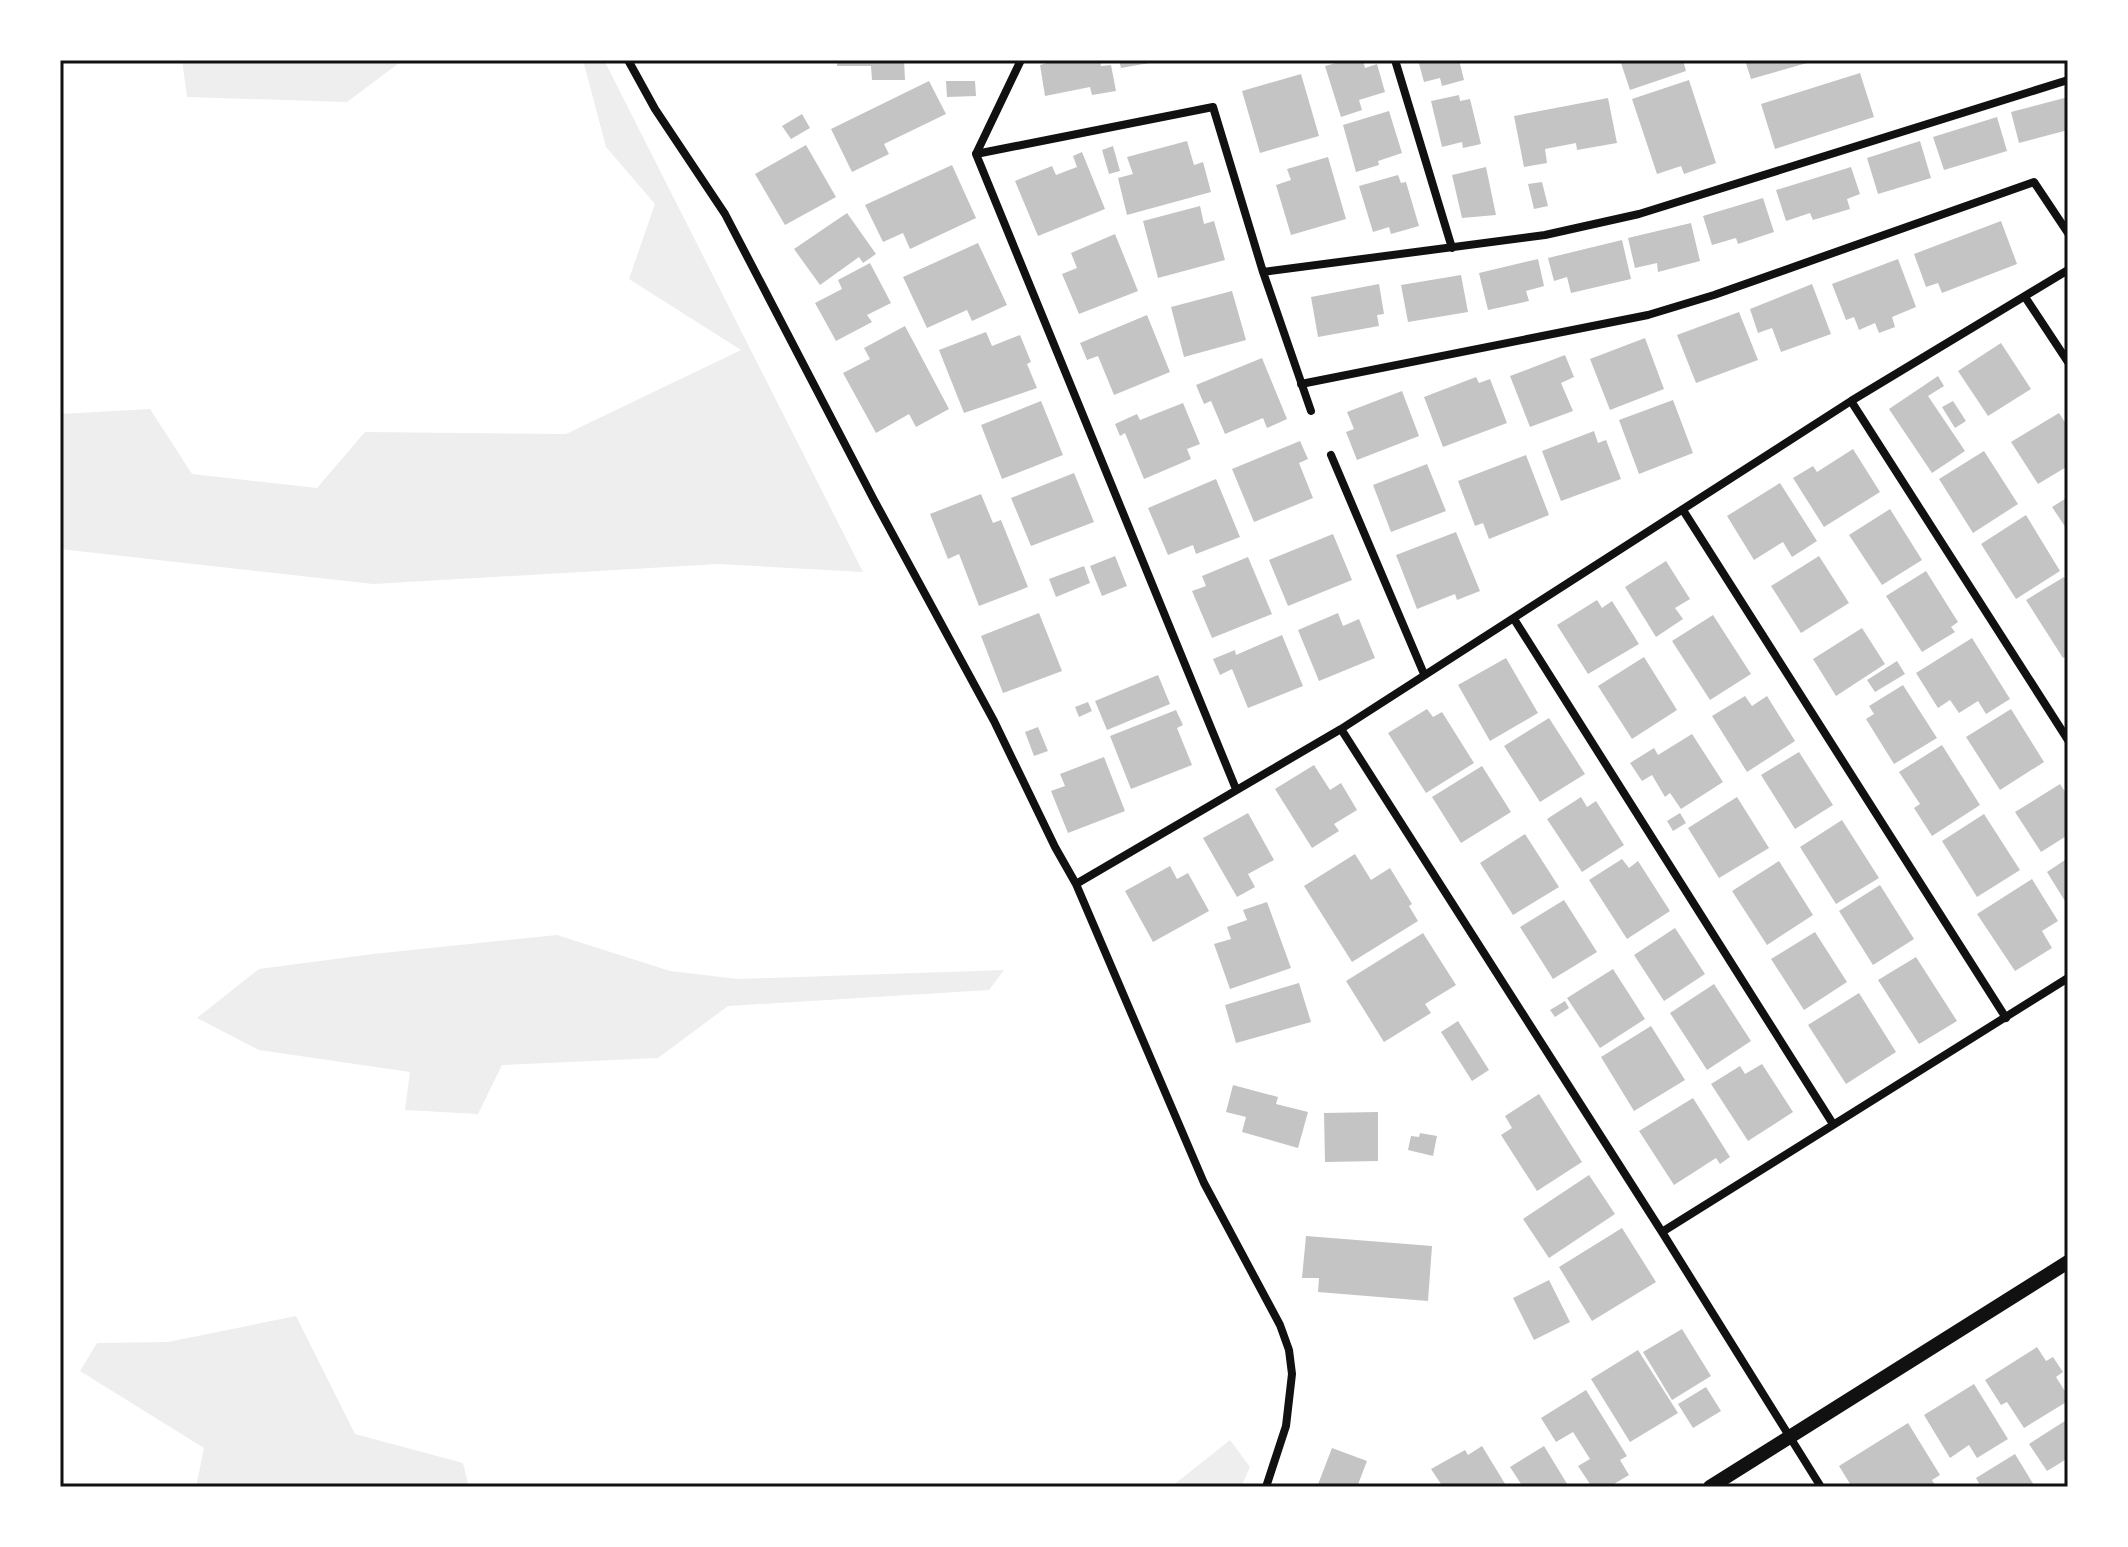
<svg xmlns="http://www.w3.org/2000/svg" width="2128" height="1547" viewBox="0 0 2128 1547" font-family="'Space Grotesk',sans-serif">
<rect width="100%" height="100%" fill="#fff"/>
<path fill="#eee" d="M182,60H403L347,102L187,97Z
M583,60H604L863,572L719,564L373,584L60,549V414L150,409L192,474L317,488L365,432L566,434L741,350L629,279L655,204L606,147Z
M557,935L670,971L738,979L1004,970L989,990L728,1006L658,1058L502,1065L478,1114L405,1110L410,1072L259,1050L197,1018L259,969L373,954Z
M296,1316L355,1434L463,1463L469,1487H196L204,1448L80,1371L97,1343L168,1342Z
M1230,1440L1250,1467L1241,1487H1171Z"/>
<path fill="#c4c4c4" d="M837,60H904L905,80H872L871,66H837Z
M1057,60H1100L1101,66L1111,65L1116,91L1092,95L1090,87L1045,96L1040,65Z
M1119,60H1155V62L1121,68Z
M1347,60H1363L1365,68L1377,64L1385,92L1359,100L1362,110L1341,117L1325,66Z
M1418,60H1459L1464,80L1442,86L1440,78L1424,82Z
M1620,60H1683L1686,71L1630,90Z
M1745,60H1814V61L1751,79Z
M1860,73L1874,117L1775,149L1761,104Z
M1301,74L1319,136L1260,153L1242,91Z
M1689,80L1716,163L1684,174L1681,166L1657,174L1632,99Z
M929,81L946,114L884,144L889,154L852,172L831,129Z
M946,81H975L976,96L947,97Z
M1459,95L1460,101L1470,99L1481,144L1463,148L1462,142L1442,147L1431,101Z
M2068,97V130L2019,143L2011,112Z
M1608,98L1617,143L1577,150L1576,143L1545,149L1547,163L1524,167L1514,116Z
M1389,111L1402,153L1378,161L1379,165L1356,172L1343,125Z
M802,114L810,128L791,139L782,126Z
M1997,117L2007,151L1944,170L1933,137Z
M1187,141L1194,165L1203,162L1211,192L1127,215L1118,178L1133,174L1127,157Z
M1920,141L1931,178L1878,194L1867,158Z
M806,145L836,197L785,225L755,174Z
M1113,146L1120,171L1109,174L1102,150Z
M1082,152L1105,209L1038,236L1015,181L1052,166L1056,175L1077,167L1073,156Z
M1328,157L1346,219L1291,235L1276,185L1291,180L1287,169Z
M952,165L976,218L910,249L903,233L883,242L865,205Z
M1486,167L1496,215L1462,218L1452,175Z
M1851,167L1860,194L1847,199L1850,209L1813,220L1810,213L1786,221L1776,190Z
M1398,175L1401,183L1406,182L1419,226L1391,234L1389,227L1373,232L1359,186Z
M1542,182L1548,206L1534,209L1528,184Z
M1763,198L1774,232L1738,244L1736,238L1712,245L1703,216Z
M1200,206L1204,224L1214,221L1225,260L1158,278L1143,221Z
M847,213L876,254L863,263L859,257L820,285L794,249Z
M2001,221L2017,264L1942,293L1938,283L1926,287L1914,254Z
M1691,223L1700,261L1658,272L1657,263L1635,268L1628,238Z
M1115,234L1138,291L1079,314L1062,274L1077,268L1071,253Z
M1622,240L1631,279L1571,293L1567,277L1554,281L1548,258Z
M978,243L1007,305L972,321L967,310L927,328L903,277Z
M1538,259L1544,286L1526,291L1529,301L1488,310L1479,273Z
M1898,259L1916,307L1892,317L1895,327L1879,333L1875,323L1859,330L1854,317L1846,320L1832,284Z
M870,263L891,303L867,315L872,322L836,341L815,303L842,289L838,280Z
M1461,275L1468,312L1408,322L1401,285Z
M1379,284L1384,314L1377,315L1379,326L1318,337L1311,297Z
M1812,284L1831,334L1781,352L1772,328L1758,333L1750,309Z
M1232,291L1246,340L1184,357L1171,307Z
M1739,312L1758,360L1696,383L1677,335Z
M1147,315L1170,372L1114,395L1098,356L1087,360L1080,343Z
M905,326L949,409L916,427L909,414L876,433L843,373L870,359L864,348Z
M986,332L992,346L1020,335L1031,362L1027,364L1037,388L964,413L939,350Z
M1645,338L1664,389L1610,410L1590,359Z
M2001,343L2031,389L1988,416L1958,371Z
M1565,355L1574,377L1561,383L1573,411L1530,427L1510,376Z
M1262,358L1287,419L1267,428L1263,418L1225,434L1211,401L1204,404L1196,385Z
M1938,376L1944,386L1928,396L1965,451L1932,473L1889,409Z
M1476,377L1479,383L1490,379L1507,423L1443,447L1424,397Z
M1402,391L1419,436L1357,460L1346,432L1354,429L1347,412Z
M1673,400L1693,453L1639,474L1619,420Z
M1041,401L1063,455L1002,479L981,425Z
M1953,401L1966,421L1955,428L1942,407Z
M1183,403L1200,444L1187,449L1191,459L1144,479L1125,433L1120,436L1115,424L1137,414L1140,420Z
M2059,413L2068,427V466L2038,484L2011,442Z
M1594,431L1598,443L1606,440L1621,479L1561,501L1542,451Z
M1300,441L1308,459L1299,463L1313,498L1254,522L1232,469Z
M1853,449L1880,492L1824,527L1793,478L1813,466L1817,472Z
M1984,451L2018,504L1973,533L1939,479Z
M1526,455L1549,515L1489,539L1483,523L1475,526L1458,481Z
M1427,464L1446,511L1391,532L1373,485Z
M1074,473L1094,522L1031,546L1011,498Z
M1216,479L1240,537L1196,554L1193,545L1168,555L1148,508Z
M1780,483L1817,541L1792,557L1783,542L1754,560L1727,516Z
M981,494L993,523L1001,520L1028,587L979,606L959,554L948,559L930,514Z
M2068,497V531L2052,507Z
M1890,509L1922,560L1882,585L1849,535Z
M2026,515L2060,571L2016,599L1981,544Z
M1456,532L1480,591L1457,600L1455,594L1417,609L1396,555Z
M1333,534L1352,580L1288,606L1269,560Z
M1115,556L1127,586L1102,596L1090,566Z
M1819,556L1849,603L1801,633L1771,586Z
M1248,557L1272,614L1212,638L1192,591L1206,586L1202,576Z
M1666,561L1690,599L1675,608L1683,619L1656,637L1625,587Z
M1084,566L1090,583L1056,597L1049,579Z
M1926,571L1958,622L1951,627L1955,632L1922,652L1886,596Z
M2064,577L2068,583V655L2063,658L2026,600Z
M1597,600L1602,608L1612,601L1639,644L1588,674L1557,625Z
M1039,613L1062,671L1003,693L981,636Z
M1338,613L1343,626L1359,619L1375,658L1319,681L1298,630Z
M1713,615L1751,674L1710,700L1672,641Z
M1862,628L1885,664L1836,696L1813,659Z
M1282,635L1303,686L1248,708L1232,669L1220,675L1213,659L1235,650L1236,655Z
M1972,638L2010,699L1986,714L1978,701L1959,713L1950,700L1938,708L1916,673Z
M1644,657L1677,710L1632,739L1598,686Z
M1506,658L1538,713L1490,741L1458,685Z
M1897,661L1905,674L1875,692L1867,680Z
M1158,675L1170,704L1107,730L1095,701Z
M1903,685L1937,738L1894,764L1866,719L1874,714L1869,706Z
M1745,696L1752,706L1767,696L1795,741L1747,772L1712,716Z
M1088,702L1092,711L1079,717L1075,707Z
M1427,709L1433,717L1442,712L1474,763L1426,793L1388,733Z
M2011,709L2044,762L2000,790L1966,737Z
M1176,710L1183,725L1177,728L1192,765L1131,789L1110,736Z
M1549,718L1585,774L1540,802L1504,746Z
M1038,727L1048,751L1034,756L1025,732Z
M1692,734L1723,782L1681,809L1670,793L1665,797L1652,775L1642,781L1630,763L1654,748L1658,755Z
M1942,745L1980,805L1932,836L1914,808L1920,804L1899,772Z
M1799,752L1833,805L1795,829L1761,775Z
M1104,757L1125,811L1068,833L1051,791L1065,786L1060,774Z
M1314,765L1330,790L1341,783L1357,810L1334,824L1339,831L1312,848L1275,789Z
M1482,766L1511,812L1461,843L1432,797Z
M2060,784L2068,796V835L2041,852L2015,812Z
M1581,797L1587,807L1596,801L1624,845L1582,872L1547,819Z
M1737,797L1769,848L1719,878L1688,828Z
M1248,813L1274,860L1248,874L1255,887L1237,897L1203,838Z
M1680,813L1686,823L1673,831L1667,821Z
M1984,814L2020,870L1977,897L1942,841Z
M1842,820L1879,878L1836,904L1800,847Z
M1525,834L1559,887L1513,915L1480,863Z
M1355,854L1371,880L1390,868L1412,904L1409,906L1418,921L1352,962L1304,886Z
M2068,858V906L2047,872Z
M1622,859L1629,868L1638,861L1670,911L1627,939L1589,880Z
M1779,861L1813,915L1767,945L1732,891Z
M1170,866L1177,879L1188,873L1209,911L1153,942L1125,891Z
M2032,879L2058,921L2042,931L2052,948L2015,971L1977,914Z
M1880,885L1914,939L1873,965L1839,911Z
M1564,900L1597,952L1553,979L1520,927Z
M1267,902L1291,968L1230,989L1214,944L1231,939L1227,927L1247,920L1243,910Z
M1675,928L1705,974L1664,1001L1634,955Z
M1815,932L1847,982L1804,1010L1771,959Z
M1423,933L1456,985L1425,1004L1431,1013L1384,1042L1346,981Z
M1916,957L1957,1021L1919,1044L1878,980Z
M1613,969L1645,1019L1600,1048L1567,998Z
M1299,983L1311,1022L1236,1043L1225,1005Z
M1714,984L1751,1041L1707,1070L1670,1013Z
M1859,993L1896,1052L1846,1084L1808,1025Z
M1565,1001L1569,1008L1555,1017L1550,1010Z
M1458,1021L1489,1070L1472,1081L1441,1032Z
M1651,1026L1685,1080L1634,1111L1601,1057Z
M1762,1064L1793,1112L1748,1141L1711,1084L1740,1066L1745,1074Z
M1233,1085L1278,1097L1276,1104L1308,1112L1298,1148L1242,1132L1246,1117L1226,1112Z
M1539,1094L1582,1162L1537,1191L1501,1135L1512,1128L1505,1116Z
M1693,1098L1730,1157L1720,1164L1716,1158L1674,1185L1639,1131Z
M1378,1112V1161L1325,1162L1324,1113Z
M1420,1133L1437,1136L1433,1156L1408,1150L1411,1136L1419,1137Z
M1589,1175L1615,1214L1549,1258L1523,1219Z
M1622,1228L1656,1282L1592,1321L1559,1267Z
M1306,1236L1432,1246L1428,1301L1318,1292L1319,1278H1302Z
M1549,1280L1570,1322L1534,1340L1513,1298Z
M1682,1329L1711,1376L1672,1400L1643,1352Z
M2037,1347L2046,1361L2053,1357L2063,1372L2056,1377L2068,1396V1401L2024,1428L2007,1402L2001,1405L1985,1380Z
M1638,1350L1678,1413L1630,1442L1591,1379Z
M1974,1384L2008,1439L1977,1458L1969,1445L1950,1458L1924,1415Z
M1706,1387L1721,1411L1693,1428L1678,1404Z
M1586,1390L1627,1456L1620,1460L1629,1475L1609,1487H1592L1578,1466L1590,1459L1573,1432L1556,1442L1541,1418Z
M2068,1419V1465L2065,1460L2047,1471L2029,1444Z
M1908,1423L1940,1475L1932,1480L1936,1487H1852L1839,1466Z
M1482,1446L1507,1487H1443L1431,1469L1465,1450L1468,1455Z
M1544,1446L1569,1487H1523L1510,1467Z
M1332,1448L1367,1461L1357,1487H1317Z
M2015,1454L2035,1487H1981L1976,1478Z"/>
<g fill="none" stroke-linecap="round" stroke-linejoin="round">
<path stroke="#111" stroke-width="8" d="M628,60L655,109L725,214L874,500L994,721L1055,847L1076,884L1204,1183L1280,1325L1289,1350L1292,1374L1286,1426L1266,1487
M1021,60L976,154L1236,789
M1395,60L1452,248
M976,154L1213,107L1263,272L1311,411
M1263,272L1545,235L1639,214L2068,80
M2025,297L2068,362
M1301,384L1648,315L1714,295L2034,182L2068,233
M1851,401L2068,740
M1331,455L1424,674
M1683,510L2006,1018
M1514,619L1833,1124
M1341,729L1662,1232L1821,1487
M1076,884L1341,729L1851,401L2068,270
M1662,1232L2068,978"/>
<path stroke="#111" stroke-width="14" d="M1710,1487L2068,1262"/>
</g>
<rect width="2128" height="1547" fill="none" stroke="#ffffff" stroke-width="124"/>
<rect x="62" y="62" width="2004" height="1423" fill="none" stroke="#111" stroke-width="3"/>
</svg>
